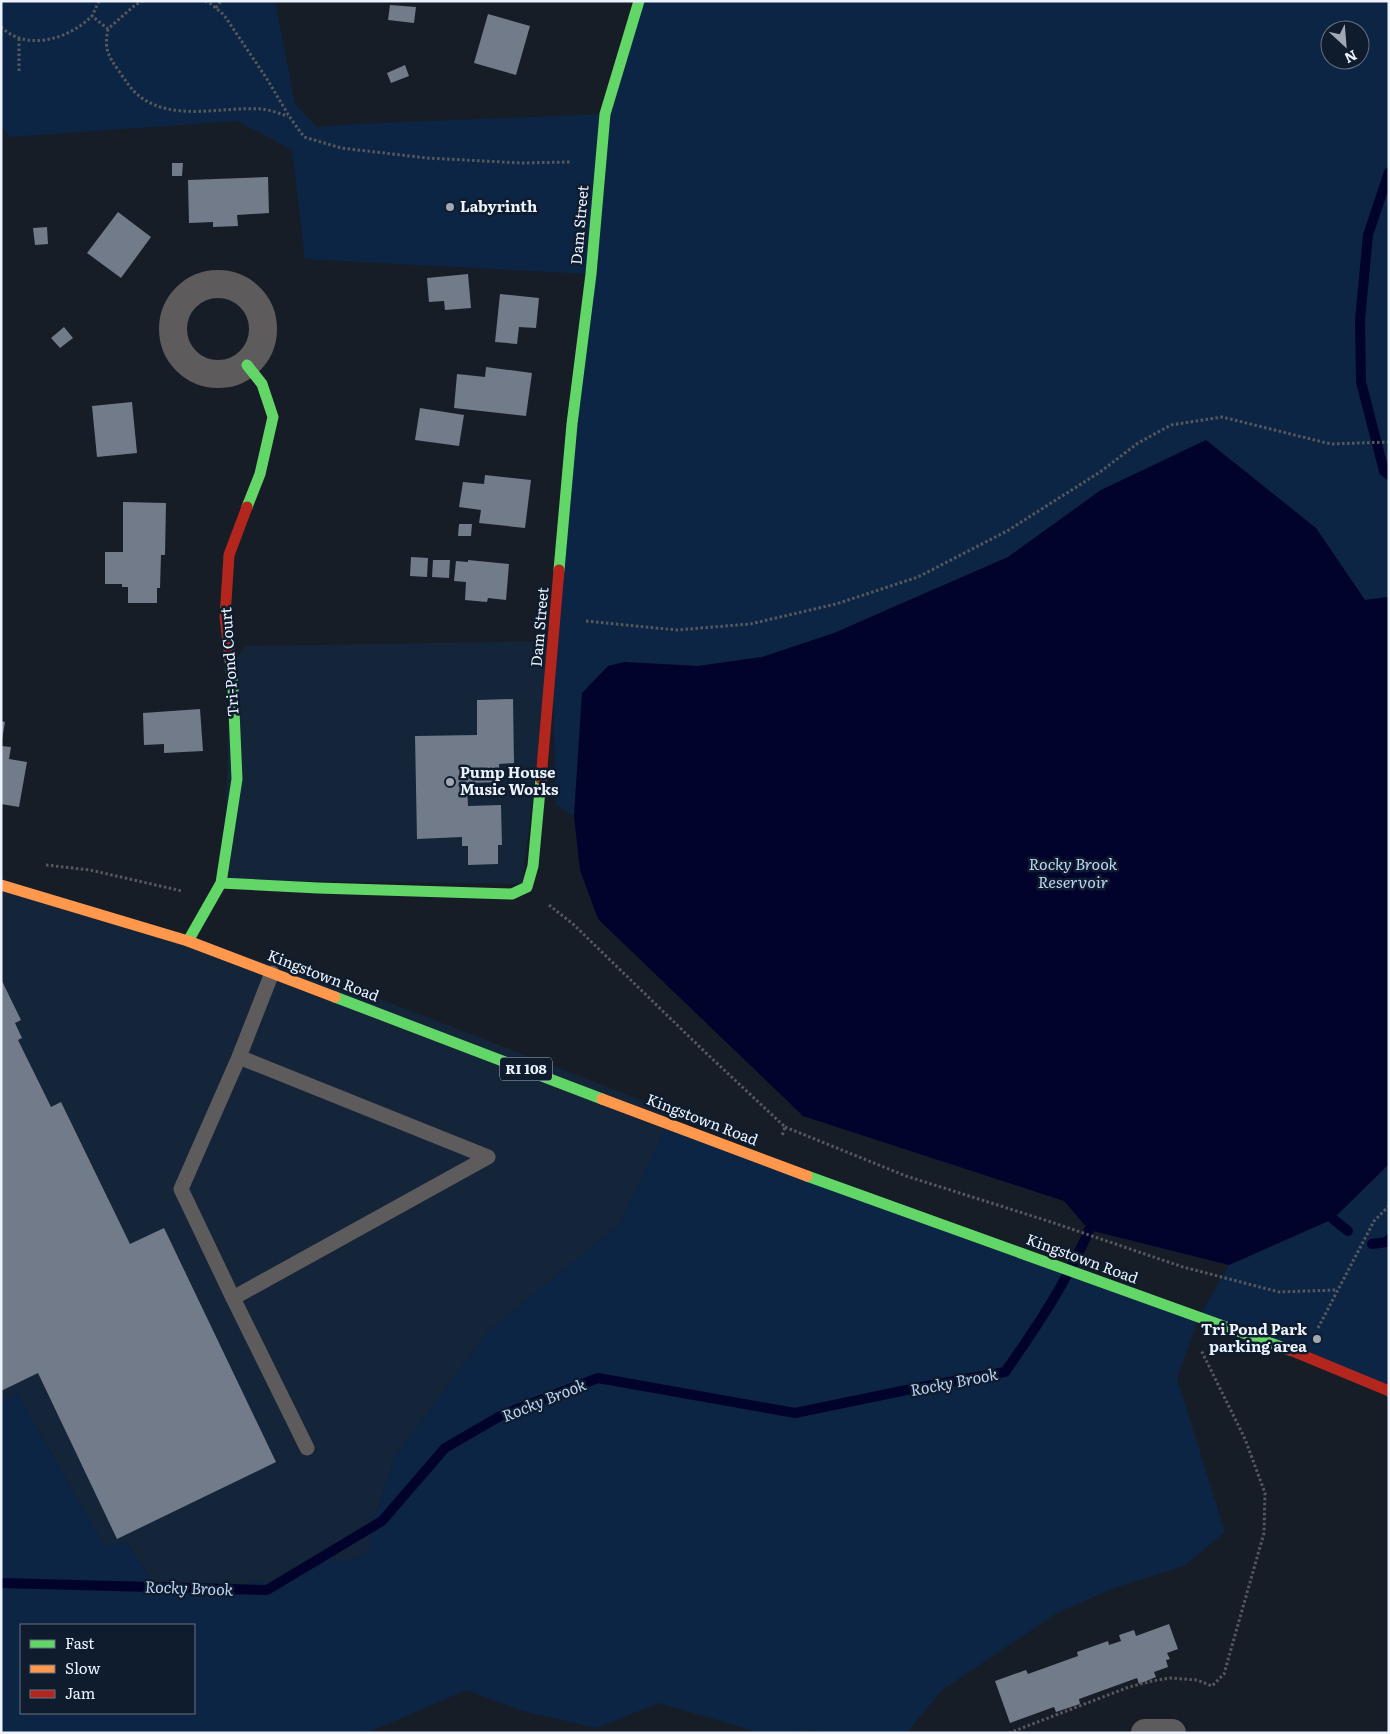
<svg xmlns="http://www.w3.org/2000/svg" width="1390" height="1734" viewBox="0 0 1390 1734" font-family="Literata,serif">
<rect width="100%" height="100%" fill="#161d27"/>
<path fill="#142439" d="M552,641L522,884L224,880L230,666L245,646Z
M1,884L357,990L662,1108L668,1123L620,1224L489,1330L394,1458L377,1513L371,1520L369,1553L344,1562L321,1556L287,1581L250,1582L219,1593L193,1584L153,1582L127,1543L104,1546L17,1393L1,1401Z"/>
<path fill="#0c2544" fill-rule="evenodd" d="M1,1H275L295,104L317,127L357,124L605,114L611,104L641,1H1389V597L1365,600L1316,528L1101,490L1008,557L834,633L762,657L698,666L624,662L582,693L574,816L556,805L552,641L591,274L305,259L292,150L238,121L9,137L1,125ZM1330,30H1360V60H1330Z
M668,1123L1199,1317L1229,1265L1333,1219L1389,1164V1385L1199,1317L1177,1378L1225,1532L1184,1566L1114,1588L1057,1613L942,1690L907,1733H829L811,1730L791,1733H761L659,1703L596,1728L523,1711L466,1690L372,1731L352,1733L1,1732V1401L17,1393L104,1546L127,1543L153,1582L193,1584L219,1593L250,1582L287,1581L321,1556L344,1562L369,1553L371,1520L377,1512L394,1458L489,1330L620,1224ZM21,1625H194V1713H21Z"/>
<path fill="#02032c" d="M1206,440L1316,528L1365,600L1389,597V1164L1333,1219L1229,1265L1089,1230L1064,1201L803,1116L598,919L580,870L574,816L582,693L608,666L624,662L698,666L762,657L834,633L1008,557L1101,490Z"/>
<g fill="none" stroke-linecap="round" stroke-linejoin="round">
<path stroke="#02032c" stroke-width="10" d="M1389,172L1368,235L1360,320L1361,382L1384,471L1389,475
M1333,1219L1348,1231
M1372,1244L1387,1242L1389,1239
M1,1583L267,1590L382,1521L445,1448L502,1415L598,1378L795,1413L916,1388L1005,1372C1036,1328 1068,1280 1089,1230"/>
</g>
<path fill="#717b89" d="M390,5L416,7L414,23L388,20Z
M488,14L530,26L516,75L474,63Z
M405,65L409,76L391,83L387,73Z
M172,163H183L182,176H172Z
M268,177L269,213L237,215L238,226L213,227V222L189,223L188,180Z
M118,212L151,237L121,278L87,253Z
M47,227L48,244L35,245L33,228Z
M468,274L471,308L445,310L444,301L429,302L427,278Z
M500,294L539,298L536,328L519,327L517,344L495,342Z
M64,327L73,338L60,348L51,338Z
M486,367L532,373L526,416L454,408L457,374L485,377Z
M132,402L137,453L97,457L92,406Z
M420,408L464,415L459,446L415,440Z
M485,475L531,480L525,528L479,523L481,510L459,507L463,482L484,484Z
M123,502L166,503L165,555H161L160,588H157V603H128V587H122V584H105V552H123Z
M459,524H472L471,536H458Z
M411,557L428,558L427,577L410,576Z
M433,560H450L449,578L432,577Z
M468,560L509,564L506,600L488,598L487,602L465,600L466,582L454,581L456,561L468,562Z
M513,699L514,763L499,764L500,782L467,783L468,806L501,805L502,845H498V864L468,865V846H462V837L417,839L415,736L477,735V700Z
M200,709L203,751L164,753V744L144,745L143,713Z
M1,721L5,722L2,740H1Z
M1,746L11,747L9,759L27,762L19,807L1,804Z
M1,979L21,1020L15,1023L22,1038L18,1040L51,1107L61,1102L130,1244L164,1228L276,1462L117,1539L38,1373L1,1391Z
M1169,1624L1178,1649L1167,1653L1170,1659L1166,1660L1168,1667L1154,1672L1156,1677L1139,1684L1137,1678L1079,1699L1080,1704L1056,1712L1054,1707L1010,1723L995,1681L1026,1670L1028,1674L1078,1656L1077,1652L1108,1641L1109,1645L1121,1641L1119,1635L1134,1630L1136,1636Z"/>
<g fill="none" stroke-linecap="round" stroke-linejoin="round">
<path stroke="#57585c" stroke-width="3" stroke-dasharray="2.5 2.5" stroke-linecap="butt" d="M99,1L92,16L108,29L135,5L143,1
M205,1L211,4L224,15L267,79L289,116L304,137L341,148L427,158L521,163L570,162
M216,8L221,1
M1,27C27,52 69,39 92,16
M108,29C104,49 108,56 119,71C125,80 131,89 138,95C172,123 223,106 262,109C271,110 280,114 288,116
M19,71V39
M586,621L677,630L750,624L836,604L918,577L1007,531L1100,472L1138,443L1171,425L1222,417L1331,444L1389,442
M46,865L90,870L182,891
M549,905L573,924L706,1053L785,1127L782,1136
M785,1127L906,1176L1048,1221L1183,1267L1279,1292L1336,1290
M1318,1328L1374,1221L1389,1206
M1009,1733L1129,1687L1152,1681L1170,1678L1197,1680L1212,1686L1224,1674L1264,1533L1265,1493L1245,1439L1201,1350"/>
<path stroke="#5d5b5c" stroke-width="15" d="M272,973L239,1057L488,1157L233,1298L307,1448
M233,1298L181,1189L239,1057"/>
<path stroke="#5d5b5c" stroke-width="28" d="M173 329a45 45 0 1 1 90 0a45 45 0 1 1-90 0Z
M1145,1733H1172"/>
<path stroke="#63d668" stroke-width="11" d="M247,365L262,384L273,417L260,474L247,507
M559,570L572,424L591,274L605,114L639,1
M221,883L237,779L233,688L230,659
M188,941L221,883L318,888L512,894L527,887L533,866L541,779
M335,997L602,1099
M807,1176L1290,1350"/>
<path stroke="#ff974d" stroke-width="11" d="M1,885L188,941L335,997
M602,1099L807,1176"/>
<path stroke="#b3261e" stroke-width="11" d="M230,659L225,617L229,555L247,507
M541,779L559,570
M1290,1350L1389,1391"/>
</g>
<g fill="#a1a8b3" stroke="#0f1c2e" stroke-width="2">
<circle cx="450" cy="207" r="5"/>
<circle cx="450" cy="782" r="5"/>
<circle cx="1317" cy="1339" r="5"/>
</g>
<g text-anchor="middle" stroke-width="5" stroke-linejoin="round" paint-order="stroke">
<rect fill="#0f1c2e" stroke="#aab2c0" stroke-width="1" x="500" y="1057.5" width="52" height="23" rx="4"/>
<g font-size="14" font-weight="bold" fill="#ecf3fe">
<text x="526" y="1074">RI 108</text>
</g>
<g font-size="15" font-weight="bold" fill="#ecf3fe" stroke="#0f1c2e" text-anchor="start">
<text x="460" y="212">Labyrinth</text>
<text x="460" y="778">Pump House<tspan x="460" dy="17">Music Works</tspan></text>
<text x="1307" y="1335" text-anchor="end">Tri Pond Park<tspan x="1307" dy="17">parking area</tspan></text>
</g>
<g font-size="15" fill="#ecf3fe" stroke="#0f1c2e">
<text transform="translate(580 225) rotate(-85)" y="5">Dam Street</text>
<text transform="translate(540 627) rotate(-85)" y="5">Dam Street</text>
<text transform="translate(230 662) rotate(-94)" y="5">Tri-Pond Court</text>
<text transform="translate(323 976) rotate(21)" y="5">Kingstown Road</text>
<text transform="translate(702 1120) rotate(21)" y="5">Kingstown Road</text>
<text transform="translate(1082 1259) rotate(20)" y="5">Kingstown Road</text>
</g>
<g font-size="16" font-style="italic" fill="#bdd4f5" stroke="#0f1c2e">
<text x="1073" y="870">Rocky Brook<tspan x="1073" dy="18">Reservoir</tspan></text>
<text transform="translate(954 1382) rotate(-11)" y="6">Rocky Brook</text>
<text transform="translate(544 1400) rotate(-22)" y="6">Rocky Brook</text>
<text transform="translate(189 1588) rotate(2)" y="6">Rocky Brook</text>
</g>
</g>
<rect width="1390" height="1734" fill="none" stroke="#ecf3fe" stroke-width="5"/>
<rect x="20" y="1624" width="175" height="90" fill="#0f1c2e" stroke="#677281"/>
<rect x="30" y="1640" width="25" height="8" fill="#63d668" stroke="#677281"/>
<text x="65" y="1649" font-size="15" fill="#ecf3fe">Fast</text>
<rect x="30" y="1665" width="25" height="8" fill="#ff974d" stroke="#677281"/>
<text x="65" y="1674" font-size="15" fill="#ecf3fe">Slow</text>
<rect x="30" y="1690" width="25" height="8" fill="#b3261e" stroke="#677281"/>
<text x="65" y="1699" font-size="15" fill="#ecf3fe">Jam</text>
<g transform="translate(1345 45) rotate(154)"><circle r="24" fill="#0f1c2e" stroke="#677281"/>
<path d="M0-4L9 19L0 12L-9 19Z" fill="#a1a8b3"/>
<text y="-8" font-size="14" font-weight="bold" text-anchor="middle" fill="#ecf3fe">N</text>
</g>
</svg>
